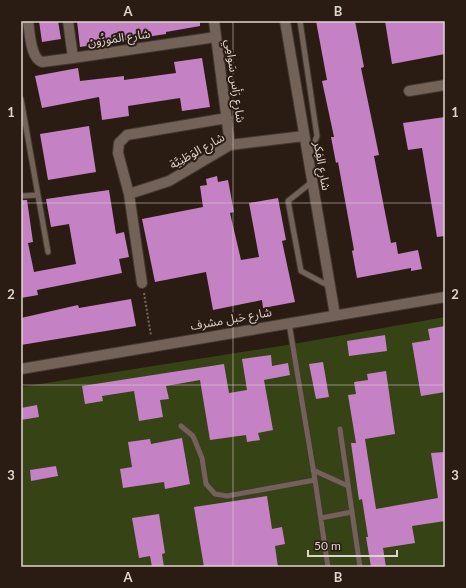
<svg xmlns="http://www.w3.org/2000/svg" width="466" height="588" viewBox="0 0 466 588" font-family="Lato,'Noto Sans Arabic',sans-serif">
<rect width="100%" height="100%" fill="#2a1c13"/>
<path fill="#364315" d="M445,317V567H21V387L293,344Z"/>
<path fill="#c482c4" d="M39,21H58L61,39L42,42Z
M77,21H200V26L166,32V34L80,47Z
M316,21H355L364,67L361,68L379,155L374,156L391,243L396,242L398,254L418,250L422,269L411,271V268L357,278L352,251L354,250L338,162L336,163L331,137H334L322,81L327,80Z
M385,21H445V54L392,64Z
M202,58L210,107L182,111L180,98L128,106L129,116L102,120L99,97L42,108L35,76L78,68L80,81L124,76V80L176,73L174,62Z
M445,117V236L437,237L422,148L408,150L403,123Z
M89,126L96,172L48,180L40,134Z
M217,176L218,182L228,180L234,212L230,213L241,260L259,257L249,203L278,198L286,240L282,241L295,302L263,308L262,300L213,310L206,272L155,282L142,219L203,207L200,186L207,185L206,179Z
M109,190L116,234L124,232L129,257L119,259L122,273L37,290L38,295L21,298V200H27L33,242L28,243L34,272L76,264L69,224L51,227L46,199Z
M131,299L136,326L21,345V318L78,305L79,308Z
M445,326V392L421,396L412,343L430,340L428,329Z
M385,335L387,351L349,356L347,341Z
M271,355L272,366L288,363L290,375L264,380L273,430L258,433L260,440L247,442L246,435L210,440L200,380L166,386L169,399L160,400L163,417L139,421L134,391L102,396L103,401L85,404L82,386L224,364L229,393L247,390L242,359Z
M323,362L329,397L316,399L309,364Z
M386,371L395,434L365,439L376,509L438,498L431,453L445,452V521L412,526L415,543L383,548L386,567H371L366,537H368L362,499L359,500L351,443H356L348,395L356,394L354,382L368,380L367,374Z
M37,405L39,417L21,420V408Z
M182,438L190,484L165,489L164,482L123,488L120,469L132,467L128,442L150,439L151,444Z
M56,466L58,476L31,481L30,470Z
M267,496L272,529L282,527L285,544L275,546L278,567H204L194,507Z
M159,514L165,553L162,554L164,567H152L150,556L139,558L132,518Z"/>
<g fill="none" stroke-linecap="round" stroke-linejoin="round">
<defs>
<path id="lane" d="M300,21L317,136L310,154
M21,99L48,252
M312,182L288,201L301,271L329,286
M21,196L38,195
M181,426L193,436L202,458L206,484L215,494L227,496L315,480L289,323
M340,429L360,567
M313,470L348,486
M315,480L328,567
M321,518L352,512"/>
<path id="street" d="M28,21C30,32 30,58 42,62L73,58L68,21
M214,21L230,145
M285,21L335,315
M73,58L216,37
M409,91L445,85
M227,118L127,135L119,143L118,153L129,194L169,181L230,145L304,136
M129,194L142,283
M21,369L445,297"/>
</defs>
<use href="#lane" stroke="#433832" stroke-width="7"/>
<use href="#street" stroke="#433832" stroke-width="12"/>
<path stroke="#756961" stroke-width="2" stroke-dasharray="2 2" stroke-linecap="butt" d="M144,293L151,336"/>
<use href="#lane" stroke="#736257" stroke-width="5"/>
<use href="#street" stroke="#736257" stroke-width="10"/>
</g>
<path fill="none" stroke="#dfd5cf" stroke-width="1" stroke-opacity="0.55" d="M233,21V567M21,203H445M21,385H445"/>
<g text-anchor="middle" stroke-width="4" stroke-linejoin="round" paint-order="stroke">
<g font-size="12" fill="#dfd5cf" stroke="#2a1c13">
<text transform="translate(119 38) rotate(-8)" y="4">شارع المَوزُون</text>
<text transform="translate(235 81) rotate(82)" y="4">شارع رَأس سَوامِي</text>
<text transform="translate(197 151) rotate(-29)" y="4">شارع الوَطَنِيَّة</text>
<text transform="translate(322 166) rotate(80)" y="4">شارع الفِكر</text>
<text transform="translate(231 319) rotate(-10)" y="4">شارع حَبل مشرف</text>
</g>
</g>
<rect width="466" height="588" fill="none" stroke="#2a1c13" stroke-width="44"/>
<path d="M308 550v6h89v-6" fill="none" stroke="#dfd5cf" stroke-width="2"/>
<text x="314" y="550" font-size="12" fill="#dfd5cf" stroke="#2a1c13" stroke-width="3" paint-order="stroke">50 m</text>
<rect x="22" y="22" width="422" height="544" fill="none" stroke="#dfd5cf" stroke-width="1.5"/>
<g font-size="13" text-anchor="middle" font-weight="bold" fill="#dfd5cf">
<text x="128" y="16">A</text>
<text x="338" y="16">B</text>
<text x="11" y="117">1</text>
<text x="455" y="117">1</text>
<text x="11" y="299">2</text>
<text x="455" y="299">2</text>
<text x="11" y="480">3</text>
<text x="455" y="480">3</text>
<text x="128" y="582">A</text>
<text x="338" y="582">B</text>
</g>
</svg>
